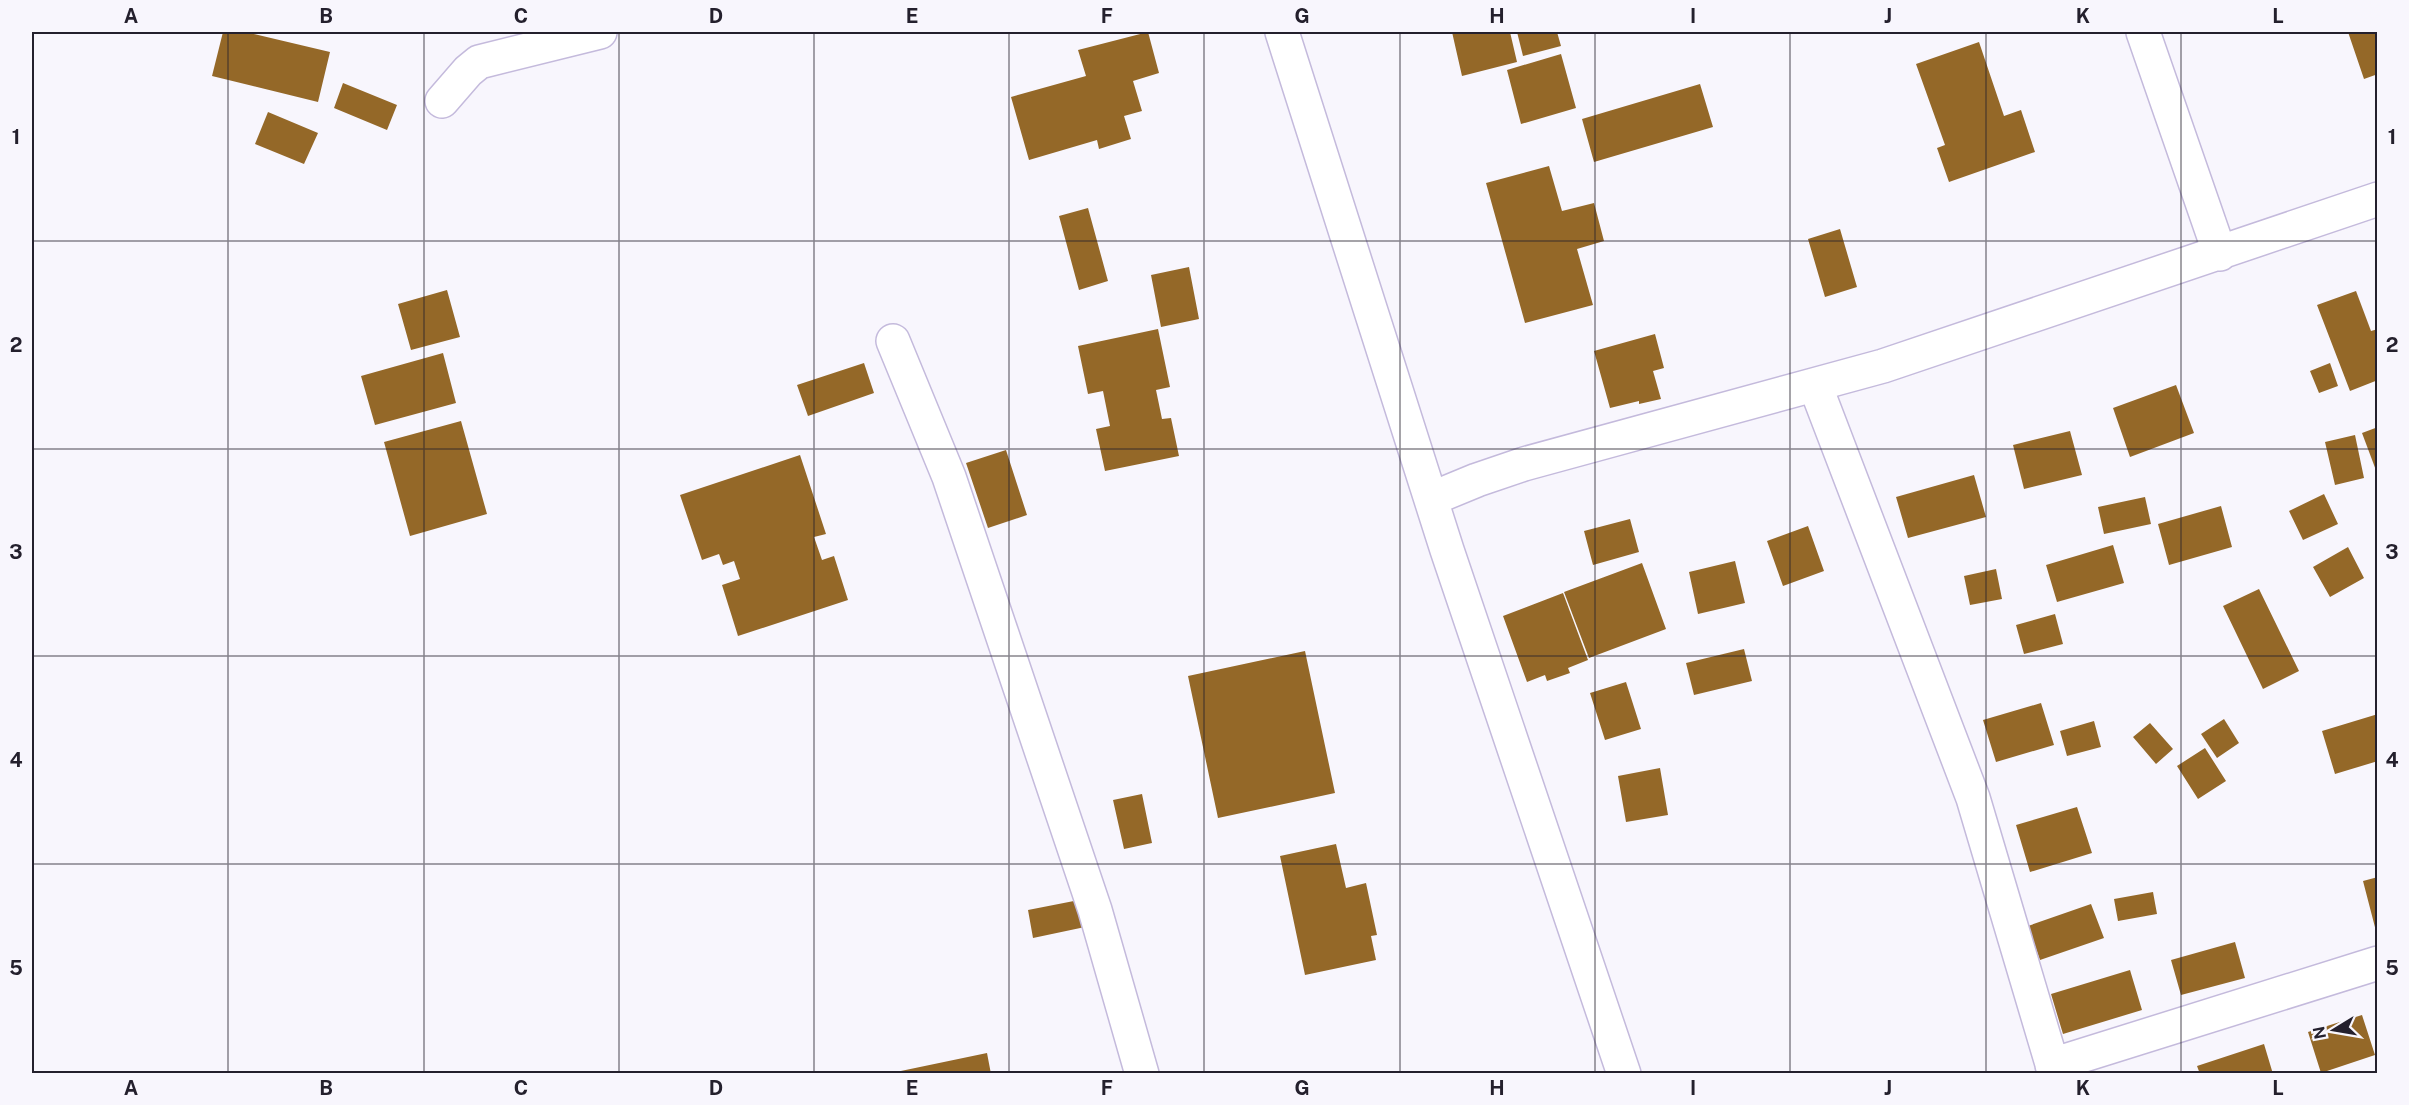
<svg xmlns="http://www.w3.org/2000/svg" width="2409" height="1105" viewBox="0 0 2409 1105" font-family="'Public Sans',sans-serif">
<rect width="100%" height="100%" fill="#f8f6fd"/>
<path fill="#946828" d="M223,32H245L330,52L318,102L212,76Z
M1148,32L1159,73L1133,81L1142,111L1124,116L1131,139L1099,149L1097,140L1029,160L1011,97L1086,76L1078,50Z
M1452,32H1510L1517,62L1462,76Z
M1517,32H1557L1561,46L1523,56Z
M2348,32H2378V74L2364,79Z
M1979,42L2004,116L2021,110L2035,152L1949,182L1937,148L1945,145L1916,64Z
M1561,54L1576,108L1521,124L1507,70Z
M343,83L397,105L387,130L334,108Z
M1700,84L1713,127L1594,162L1582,119Z
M268,112L318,133L304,164L255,144Z
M1549,166L1562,211L1594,203L1604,241L1577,249L1593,305L1525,323L1486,183Z
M1088,208L1108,281L1079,290L1059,216Z
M1840,229L1857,287L1825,297L1808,239Z
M1189,267L1199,319L1161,327L1151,275Z
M447,290L460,337L411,350L398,304Z
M2356,291L2371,331L2378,329V354L2375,355L2378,363V380L2350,391L2317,305Z
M1158,329L1170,387L1156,390L1162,419L1171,418L1179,456L1105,471L1096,429L1110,426L1103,391L1088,394L1078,346Z
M1655,334L1664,368L1653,371L1661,399L1639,404V401L1610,408L1594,351Z
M443,353L456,403L375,425L361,376Z
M864,363L874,393L808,416L797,385Z
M2330,363L2338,386L2319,393L2310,371Z
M2176,385L2194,433L2130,457L2113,408Z
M461,421L487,514L410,536L384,442Z
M2378,427V473H2377L2362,433Z
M2070,431L2082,475L2024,489L2013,445Z
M2355,435L2364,478L2335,485L2325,442Z
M1006,450L1027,515L988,528L966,463Z
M800,455L826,534L814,537L822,560L834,556L848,600L738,636L722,585L740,579L734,561L723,565L719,554L702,560L680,495Z
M1974,475L1986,517L1908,538L1896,497Z
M2324,494L2338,524L2303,540L2289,511Z
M2145,497L2151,524L2104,534L2098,507Z
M2221,506L2232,547L2169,565L2158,524Z
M1630,519L1639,552L1593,565L1584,531Z
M1808,526L1824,571L1783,586L1767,541Z
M2113,545L2124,583L2057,602L2046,565Z
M2348,547L2364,578L2330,597L2313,567Z
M1735,561L1745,603L1698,614L1689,572Z
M1642,563L1666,629L1589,658L1564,592Z
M1996,569L2002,599L1970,605L1964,576Z
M2259,589L2299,671L2263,689L2223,606Z
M1563,593L1588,660L1568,668L1570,673L1547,681L1545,675L1527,682L1503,616Z
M2055,614L2063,644L2024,654L2016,625Z
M1744,649L1752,681L1694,695L1686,663Z
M1305,651L1335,793L1218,818L1188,676Z
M1626,682L1641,729L1605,740L1590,693Z
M2041,703L2054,745L1996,762L1983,720Z
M2378,714V761L2335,774L2322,731Z
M2224,719L2239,743L2217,758L2201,734Z
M2094,721L2101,747L2067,756L2060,731Z
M2150,723L2173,749L2156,764L2133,737Z
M2205,748L2226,781L2198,799L2177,766Z
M1660,768L1668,815L1626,822L1618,776Z
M1142,794L1152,843L1124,849L1113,800Z
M2077,807L2092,853L2030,872L2016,825Z
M1336,844L1346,888L1366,883L1377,935L1371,936L1376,960L1305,975L1280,856Z
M2378,877V935H2377L2363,881Z
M2153,892L2157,914L2118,921L2114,899Z
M1079,900L1085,927L1033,938L1028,910Z
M2091,904L2104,938L2040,960L2028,926Z
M2235,942L2245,978L2181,995L2171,960Z
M2130,970L2142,1010L2063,1034L2051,994Z
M2362,1015L2375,1055L2321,1073L2308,1032Z
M2264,1044L2273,1074H2200L2197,1066Z
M987,1053L991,1074H896V1072Z"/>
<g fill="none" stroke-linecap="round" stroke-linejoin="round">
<defs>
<path id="street" d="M1282,32L1447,550L1624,1074
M2143,32L2220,254
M442,101L468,71L479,62L600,32
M893,341L949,477L1095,910L1142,1074
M1815,385L1973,798L2055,1074
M1431,499L1477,480L1524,464L1883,366L2378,199
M2052,1065L2378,963"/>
</defs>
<use href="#street" stroke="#c4badc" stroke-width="36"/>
<use href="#street" stroke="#fff" stroke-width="33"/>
</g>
<path fill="none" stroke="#24202d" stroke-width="1.5" stroke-opacity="0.55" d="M228,32V1074M424,32V1074M619,32V1074M814,32V1074M1009,32V1074M1204,32V1074M1400,32V1074M1595,32V1074M1790,32V1074M1986,32V1074M2181,32V1074M32,241H2378M32,449H2378M32,656H2378M32,864H2378"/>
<rect width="2409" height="1105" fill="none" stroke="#f8f6fd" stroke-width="66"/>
<g transform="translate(2334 1030) rotate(259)" stroke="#f8f6fd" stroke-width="4.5" paint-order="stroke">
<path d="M0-4.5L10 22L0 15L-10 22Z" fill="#24202d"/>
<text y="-9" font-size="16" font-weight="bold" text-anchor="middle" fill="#24202d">N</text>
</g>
<rect x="33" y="33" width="2343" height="1039" fill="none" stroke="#24202d" stroke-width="2"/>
<g font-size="20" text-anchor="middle" font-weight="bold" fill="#24202d">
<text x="131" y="23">A</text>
<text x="326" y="23">B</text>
<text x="521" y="23">C</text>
<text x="716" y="23">D</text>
<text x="912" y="23">E</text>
<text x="1107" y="23">F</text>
<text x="1302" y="23">G</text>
<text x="1497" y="23">H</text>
<text x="1693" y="23">I</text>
<text x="1888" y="23">J</text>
<text x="2083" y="23">K</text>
<text x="2278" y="23">L</text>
<text x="16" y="144">1</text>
<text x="2392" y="144">1</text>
<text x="16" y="352">2</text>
<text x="2392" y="352">2</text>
<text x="16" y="559">3</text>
<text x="2392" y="559">3</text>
<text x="16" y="767">4</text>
<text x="2392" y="767">4</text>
<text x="16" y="975">5</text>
<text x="2392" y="975">5</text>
<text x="131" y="1095">A</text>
<text x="326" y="1095">B</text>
<text x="521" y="1095">C</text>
<text x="716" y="1095">D</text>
<text x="912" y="1095">E</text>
<text x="1107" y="1095">F</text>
<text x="1302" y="1095">G</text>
<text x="1497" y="1095">H</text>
<text x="1693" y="1095">I</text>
<text x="1888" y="1095">J</text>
<text x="2083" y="1095">K</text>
<text x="2278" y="1095">L</text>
</g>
</svg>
